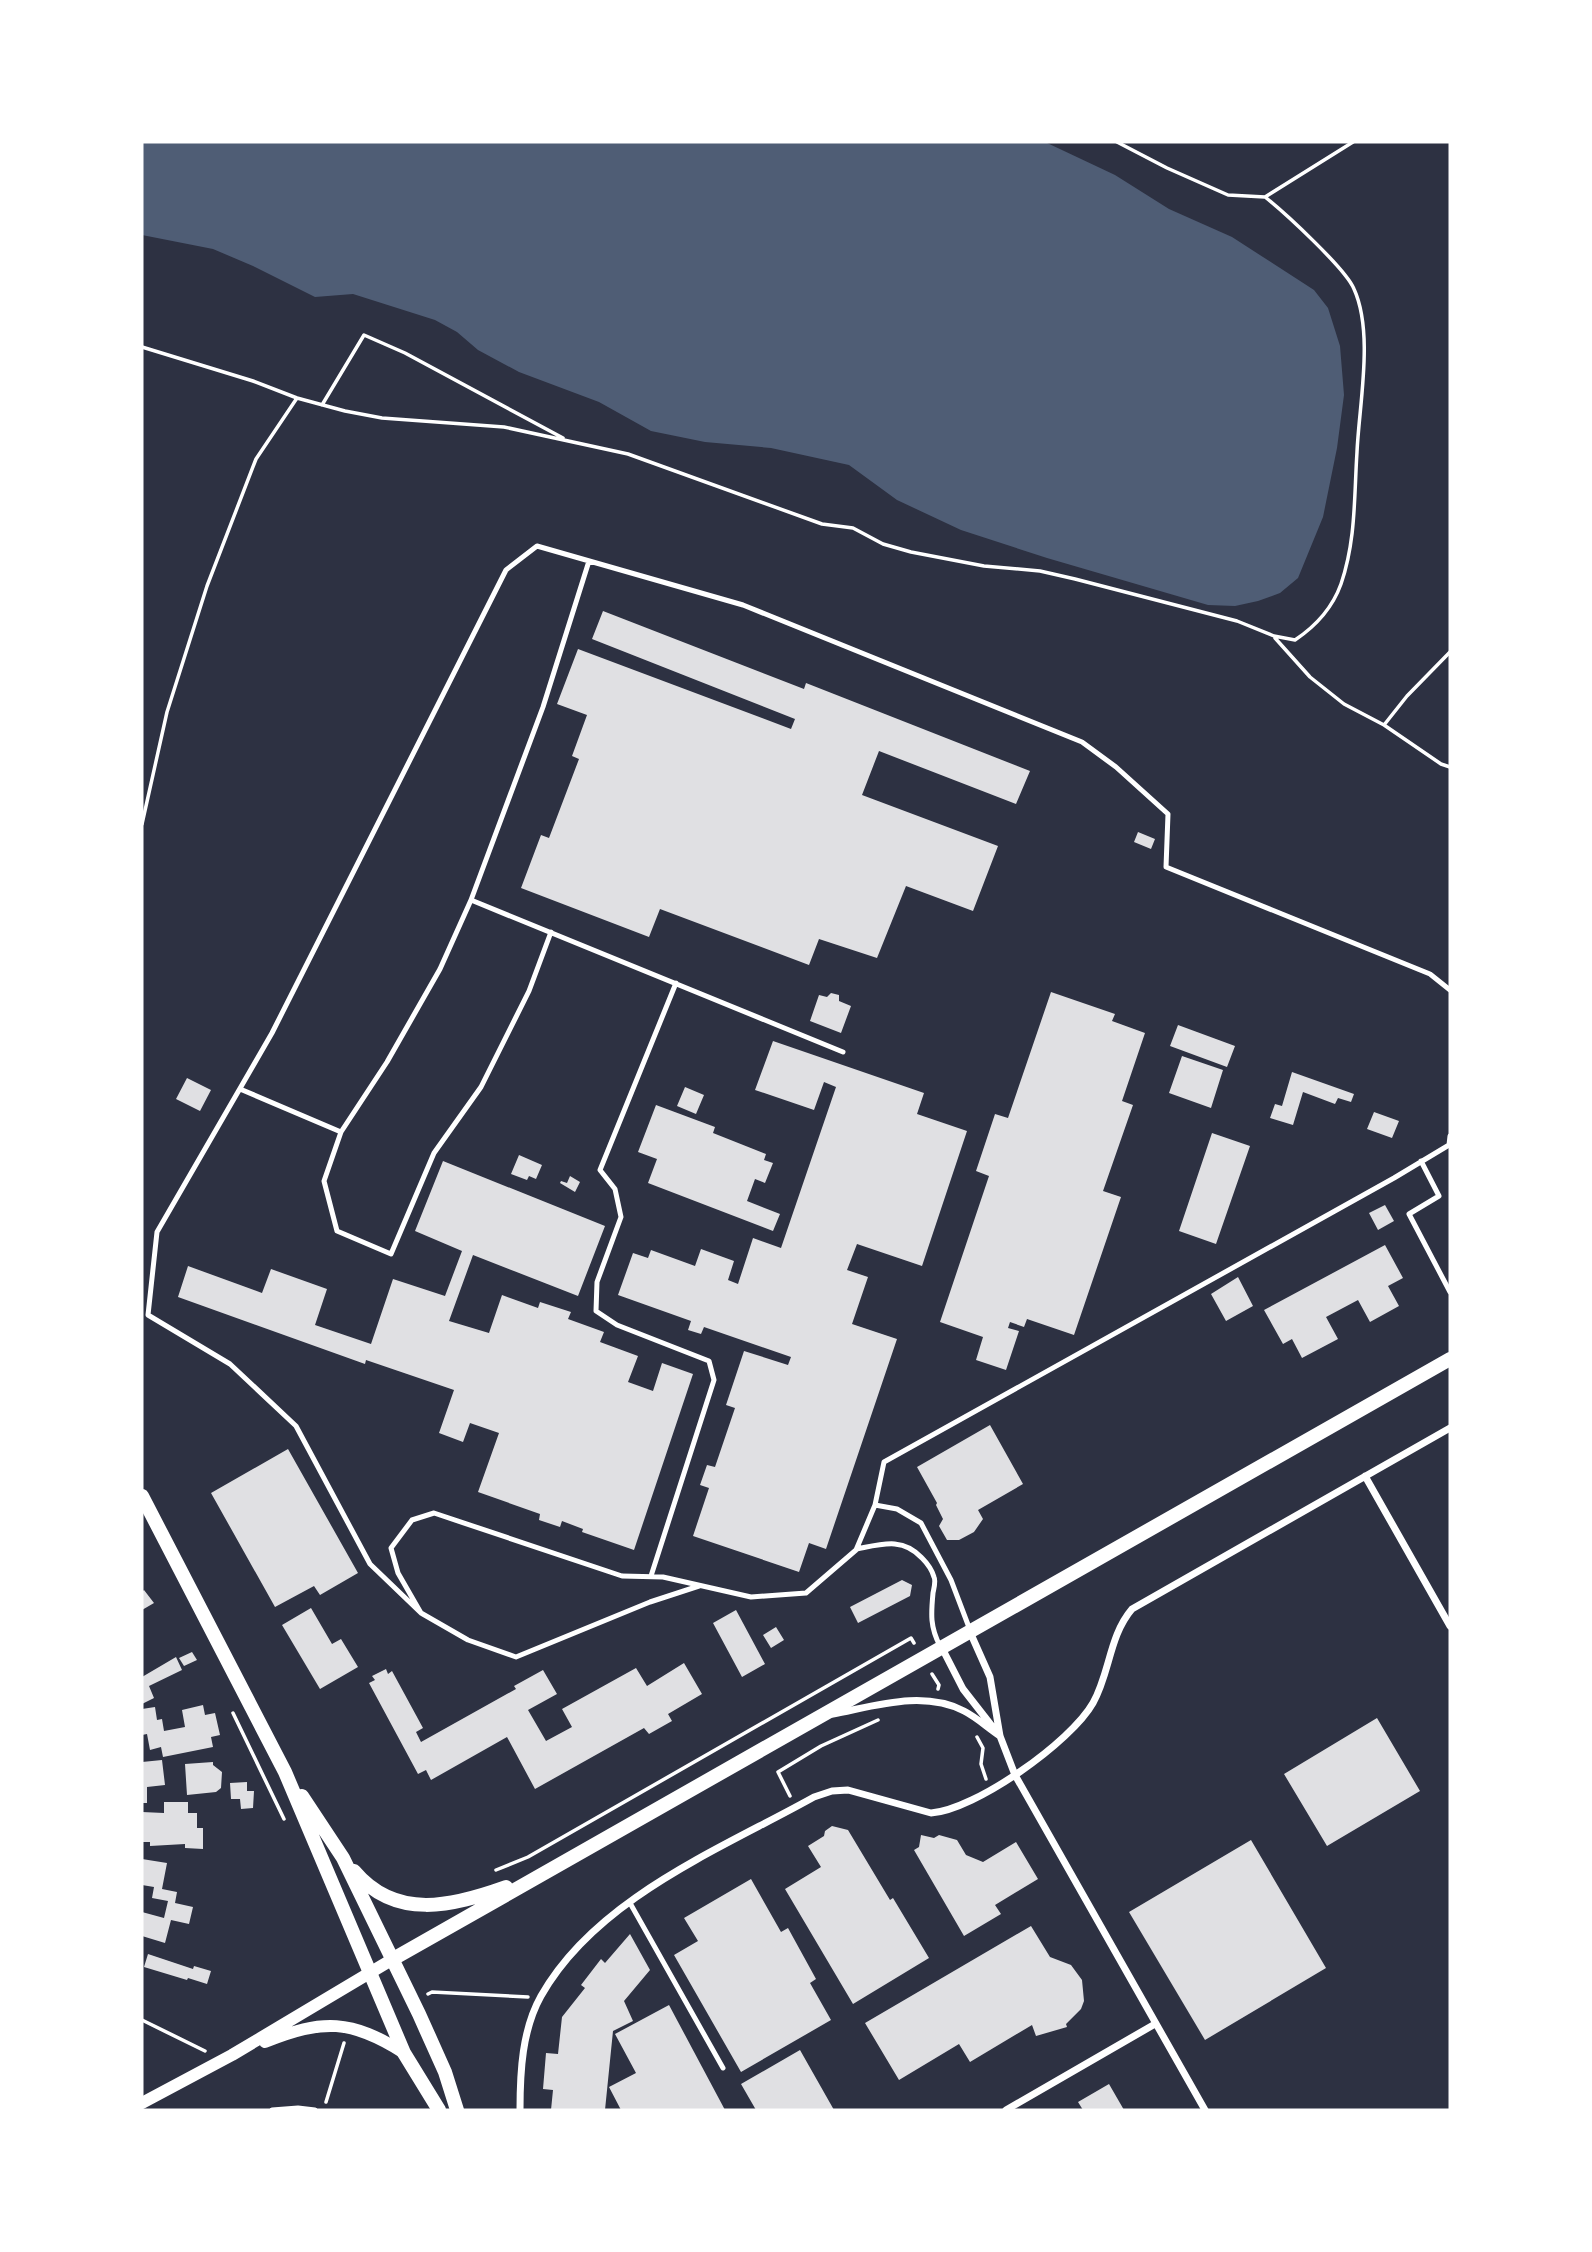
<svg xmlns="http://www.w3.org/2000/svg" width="1592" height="2252" viewBox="0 0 1592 2252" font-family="Montserrat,sans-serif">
<rect width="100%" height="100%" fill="#2d3142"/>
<path fill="#4f5d75" d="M142,142H1045L1115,175L1169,209L1232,237L1314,290L1328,308L1340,346L1344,395L1337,448L1323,517L1298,578L1280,593L1258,601L1235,606L1208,605L1047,558L961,530L897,500L849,465L771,448L705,442L651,431L599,402L519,372L478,350L457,332L435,320L353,294L315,297L253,266L213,249L142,235Z"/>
<path fill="#e0e0e3" d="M603,611L804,689L806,683L1030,771L1016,804L879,751L862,795L998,846L973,911L906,886L877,958L819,939L809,965L660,909L649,937L521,888L541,835L549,838L579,759L572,756L587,715L557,704L578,649L791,729L795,719L592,639Z
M1138,832L1155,839L1151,849L1134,842Z
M1051,992L1115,1014L1112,1021L1145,1033L1122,1101L1133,1105L1103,1191L1121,1197L1074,1335L1027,1319L1024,1327L1010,1322L1008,1328L1019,1331L1006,1370L976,1360L983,1337L940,1322L989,1176L976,1171L995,1114L1008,1118Z
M831,993L839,995V1001L851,1006L841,1033L810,1021L819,995L827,997Z
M1178,1025L1235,1046L1227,1067L1170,1046Z
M773,1041L924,1093L917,1114L967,1131L922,1266L857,1244L847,1270L868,1277L852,1324L897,1339L826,1549L809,1543L799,1572L693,1536L709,1488L700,1485L707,1465L715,1467L735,1408L726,1405L744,1351L788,1365L791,1357L704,1327L701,1334L688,1330L691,1321L618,1295L633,1253L648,1258L651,1250L695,1266L701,1249L734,1261L728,1280L738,1284L753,1238L781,1248L836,1087L824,1082L814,1110L755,1090Z
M1182,1056L1223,1070L1211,1108L1169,1093Z
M1292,1072L1354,1094L1351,1102L1338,1098L1335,1104L1303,1092L1293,1125L1270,1118L1275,1104L1282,1106Z
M187,1078L211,1090L200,1111L176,1099Z
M685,1087L704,1095L696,1114L677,1106Z
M656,1105L715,1127L713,1133L766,1154L764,1160L773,1163L765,1183L755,1179L747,1201L780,1214L773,1231L648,1183L657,1159L638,1152Z
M1374,1112L1399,1121L1392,1138L1367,1129Z
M1212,1133L1250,1146L1216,1244L1179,1231Z
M519,1155L542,1165L536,1179L529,1176L527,1180L511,1174Z
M443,1161L605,1226L578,1296L473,1255L449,1321L489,1333L502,1295L538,1308L540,1302L571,1312L568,1319L604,1332L600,1342L638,1356L628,1382L653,1391L662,1363L693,1374L634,1550L582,1532L583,1529L562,1521L560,1527L539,1520L540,1514L478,1492L499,1433L470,1423L463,1442L439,1433L454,1390L366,1360L365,1364L178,1297L188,1266L262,1293L271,1269L327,1289L315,1325L371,1344L393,1279L445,1296L462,1251L415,1231Z
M570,1176L580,1182L575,1192L560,1183L561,1181L567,1183Z
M1385,1205L1394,1221L1378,1230L1369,1213Z
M1385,1245L1403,1278L1388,1286L1399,1306L1370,1322L1358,1300L1326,1317L1338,1339L1302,1358L1292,1339L1283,1344L1264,1310Z
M1238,1277L1253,1306L1226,1321L1211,1294Z
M990,1425L1023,1484L978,1510L983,1519L974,1532L959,1540H947L939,1526L943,1519L936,1505L937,1503L917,1467Z
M288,1449L358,1573L320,1595L314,1586L275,1607L211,1493Z
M902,1580L912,1585L910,1596L858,1623L850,1607Z
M144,1590L154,1603L142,1610V1592Z
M311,1608L332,1644L341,1639L358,1667L320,1689L282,1625Z
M736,1610L765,1664L742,1677L713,1623Z
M776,1627L784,1640L771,1648L763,1635Z
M192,1652L197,1660L184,1666L179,1658Z
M176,1657L182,1670L149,1686L154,1698L142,1704V1677Z
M684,1663L702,1694L668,1714L672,1721L649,1734L644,1728L535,1789L507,1737L431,1780L426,1770L418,1774L369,1683L375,1680L372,1676L386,1669L388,1674L392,1671L423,1728L416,1732L421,1742L516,1689L514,1686L543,1670L557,1694L528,1710L546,1741L572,1727L562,1709L636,1668L647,1686Z
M203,1705L205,1715L215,1713L220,1735L211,1737L213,1747L163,1757L161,1747L150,1750L147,1734L142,1735V1709L155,1707L157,1720L162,1719L164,1731L185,1727L182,1710Z
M1377,1718L1420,1791L1327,1846L1284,1774Z
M162,1760L165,1785L147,1787V1803H142V1762Z
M213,1762V1765L222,1772L221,1788L216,1792L187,1795L185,1764Z
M247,1782V1791H254L253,1808L241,1809L240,1799H231L230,1783Z
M164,1802H188V1813H197V1828H203V1849L185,1848V1844L150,1846V1842H142V1812L164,1813Z
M832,1826L848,1830L890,1900L893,1898L929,1958L853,2004L785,1889L821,1867L808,1846L824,1836L825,1831Z
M921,1835L934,1838L939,1835L957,1840L966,1855L983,1862L1016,1842L1038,1879L995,1905L1001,1914L964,1936L914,1850L919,1847Z
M1251,1840L1326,1968L1205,2040L1129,1912Z
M142,1859L167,1863L162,1889L177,1892L175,1903L193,1907L189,1924L171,1920L165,1943L142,1936V1912L164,1918L168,1901L152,1898L154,1887L142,1885Z
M751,1879L781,1932L788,1928L816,1979L810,1983L831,2020L741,2072L674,1955L698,1941L684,1918Z
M1031,1926L1050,1957L1071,1965L1082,1980L1084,2001L1081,2009L1066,2024L1067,2027L1036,2036L1032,2025L970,2062L959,2044L899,2080L865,2023Z
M630,1934L650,1970L624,2001L633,2021L613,2031L605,2110H551L553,2090L543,2089L546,2053L558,2054L562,2017L585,1988L581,1985L601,1959L605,1963Z
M148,1954L193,1969L194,1966L211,1971L207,1984L188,1978L187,1980L144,1967Z
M669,2005L725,2110H621L609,2087L636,2073L615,2034Z
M800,2050L834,2110H756L741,2084Z
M1109,2084L1124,2110H1083L1078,2102Z"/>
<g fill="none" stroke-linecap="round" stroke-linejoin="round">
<path stroke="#fff" stroke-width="3.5" d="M1265,197L1353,142
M142,347L253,381L297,398L345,411L382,418L504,427L628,454L822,524L853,528L883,544L911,552L984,566L1040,571L1075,579L1237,621L1274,636L1295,640C1316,626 1332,609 1341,584C1356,540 1354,498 1357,452C1359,405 1374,333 1354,289C1346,269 1284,212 1265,197L1228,195L1167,168L1117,142
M322,405L364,335L405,353L563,438
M1275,638L1310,677L1344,704L1384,725L1407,696L1450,652
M1384,725L1441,764L1450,767
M142,824L167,712L207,586L256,459L297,398
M932,1674L939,1685L938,1689
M233,1713L284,1819
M977,1737L983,1748L981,1764L986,1779
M790,1796L778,1772L821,1746L878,1720
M496,1870L528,1857L911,1638L914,1643
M428,1994L432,1992L528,1997
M142,2020L205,2051
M326,2102L344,2043"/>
<path stroke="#fff" stroke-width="5" d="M589,561L543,707L471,900L843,1052
M471,900L440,969L387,1062L341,1132L324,1181L337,1231L391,1254L434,1153L481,1087L529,991L551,932
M240,1089L341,1132
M1421,1161L1439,1196L1409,1214L1450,1292
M857,1549C882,1544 903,1537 922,1558C927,1563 932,1570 934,1577C936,1581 934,1588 933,1593C931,1614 930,1627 940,1646
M651,1576L714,1380L709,1361L617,1325L596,1311L597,1282L621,1217L615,1189L600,1170L676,983
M699,1586L650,1602L516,1657L468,1640L421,1613L398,1573L391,1548L412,1520L434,1513L622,1576L663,1577L751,1597L806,1593L856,1550L875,1505
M421,1613L370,1564L296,1426L230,1364L148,1315L157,1232L272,1033L506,570L537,546L743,605L1082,742L1116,767L1168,814L1166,867L1430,974L1450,990
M970,1630L951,1580L921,1523L897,1509L875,1505L884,1462L1394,1178L1449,1145L1450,1136
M630,1903L723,2068
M272,2110L298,2108L315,2110"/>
<path stroke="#fff" stroke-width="7" d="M1365,1476L1450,1626
M970,1632L990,1677L1000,1736L1015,1775L1205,2110
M942,1648L963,1689L995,1730
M833,1714C875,1706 923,1690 964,1711C976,1717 988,1728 1000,1736
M520,2110C520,2072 522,2030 541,1996C596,1898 721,1849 814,1797L832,1791L848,1790L931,1813C975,1810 1071,1742 1093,1703C1110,1673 1109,1636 1132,1609L1450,1428
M1006,2110L1155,2024"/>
<path stroke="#fff" stroke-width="12" d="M265,2042C323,2019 351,2019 404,2053
M142,2103L232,2055L393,1959"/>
<path stroke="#fff" stroke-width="14" d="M142,1496L285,1772L404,2053L439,2110
M302,1796L343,1858L419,2014L445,2072L457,2110
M354,1871C396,1921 453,1906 506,1887
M393,1959L1450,1359"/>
</g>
<rect width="1592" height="2252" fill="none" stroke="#ffffff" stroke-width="287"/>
</svg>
